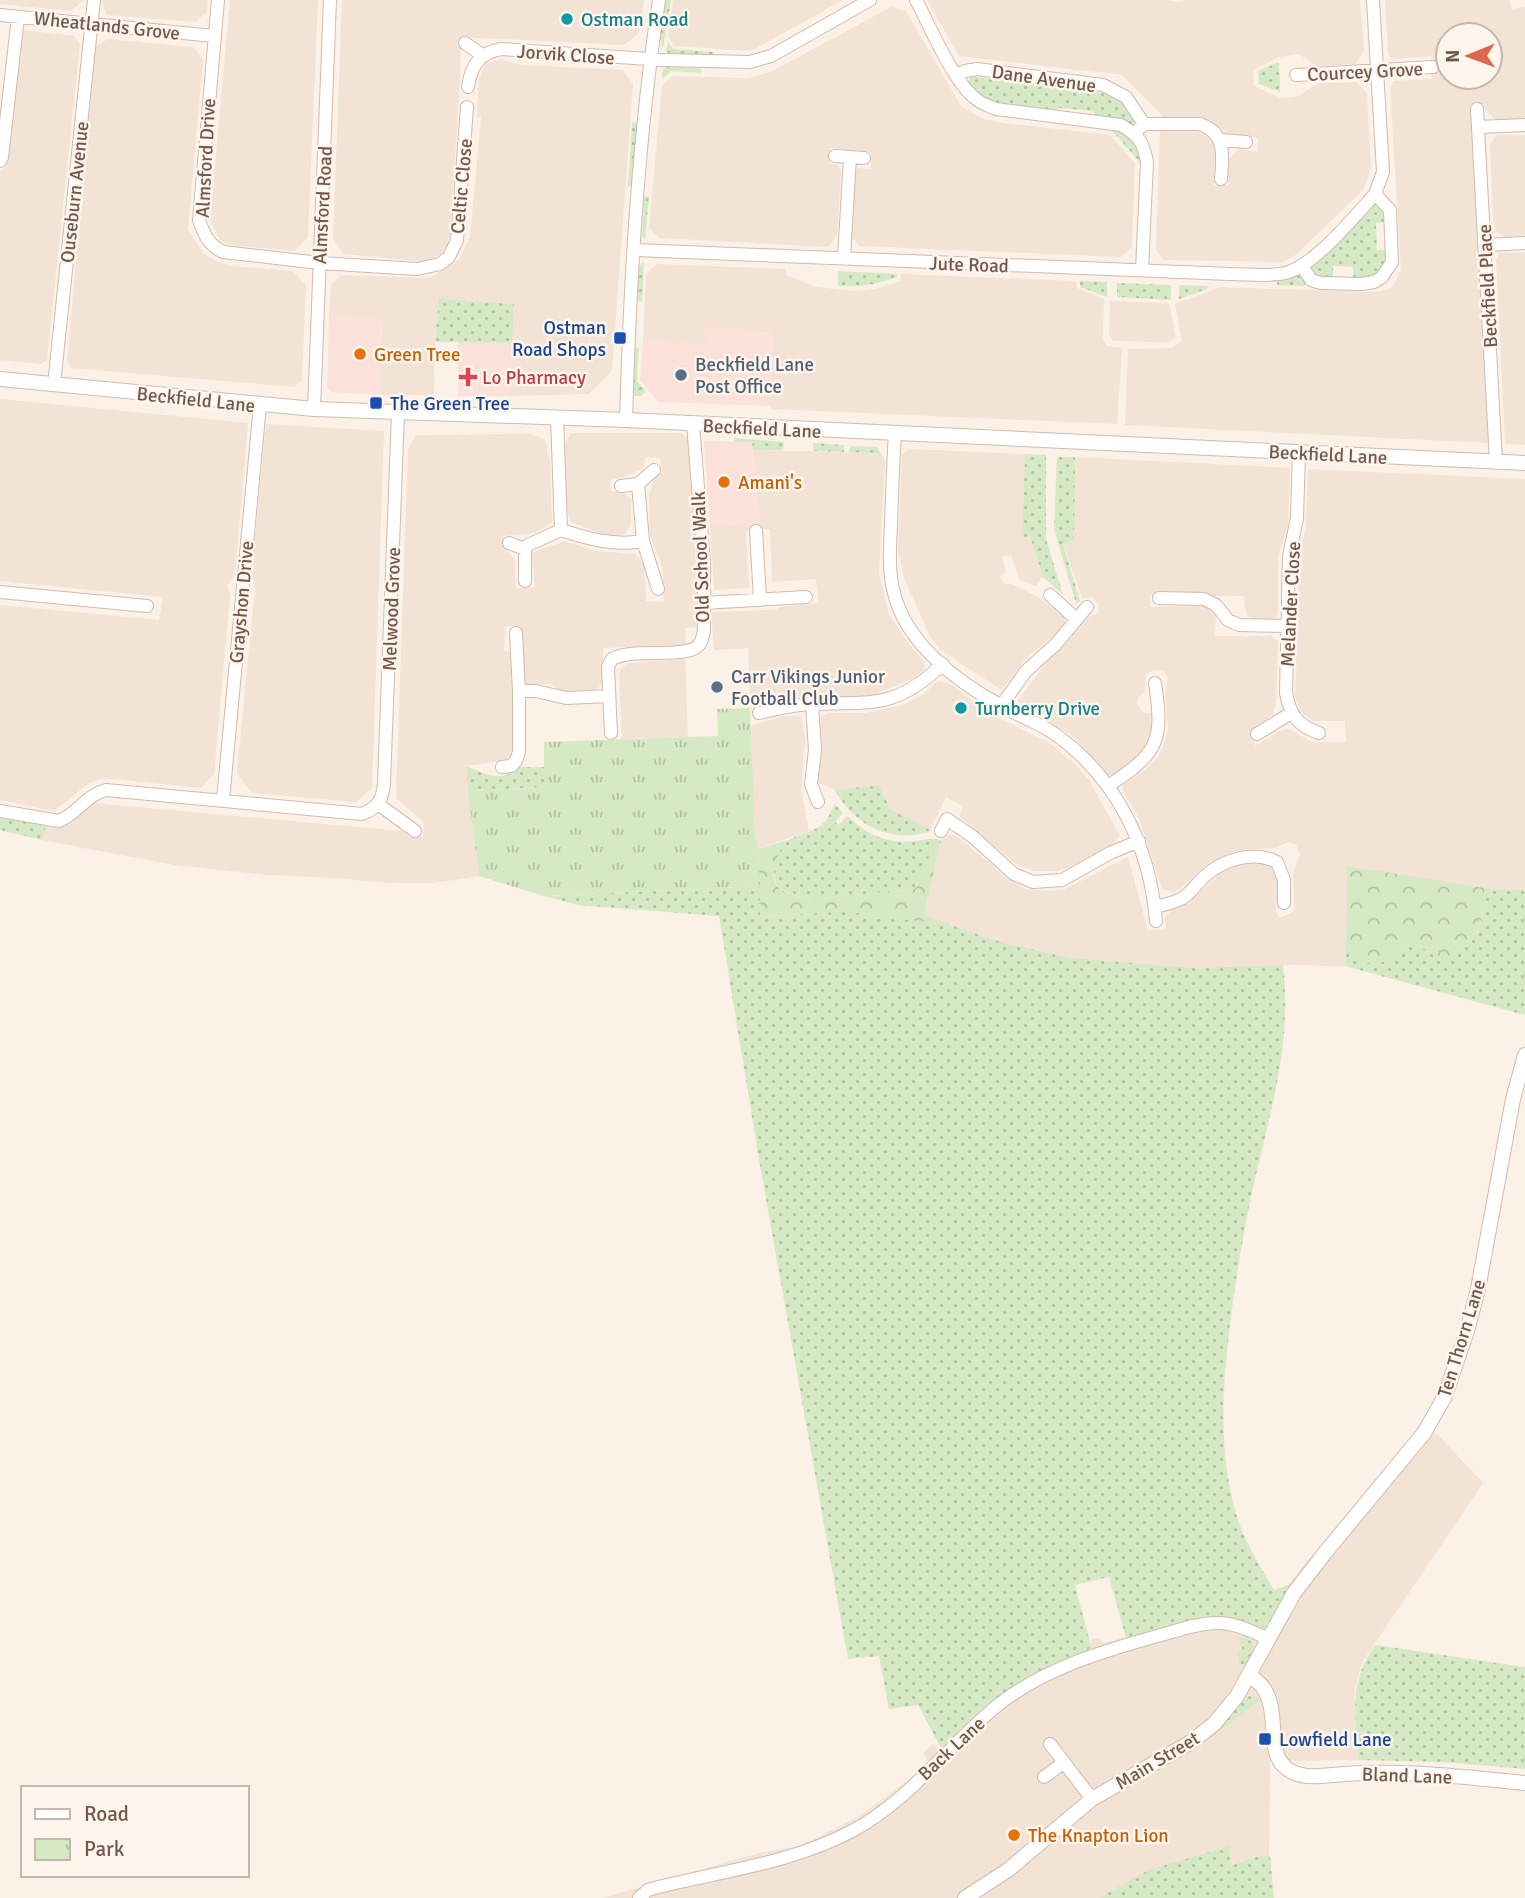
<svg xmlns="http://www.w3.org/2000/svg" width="1525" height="1898" viewBox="0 0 1525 1898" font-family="Signika,sans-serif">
<defs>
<pattern id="grass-dots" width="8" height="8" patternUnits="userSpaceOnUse" patternTransform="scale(1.75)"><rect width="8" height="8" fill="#d6e9c5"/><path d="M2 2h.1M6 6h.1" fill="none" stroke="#b2c0a2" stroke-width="1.8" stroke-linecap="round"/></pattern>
<pattern id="forest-crowns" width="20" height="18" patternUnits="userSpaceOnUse" patternTransform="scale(1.75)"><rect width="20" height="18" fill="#d6e9c5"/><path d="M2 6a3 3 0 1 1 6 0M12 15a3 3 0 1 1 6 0" fill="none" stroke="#b2c0a2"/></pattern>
<pattern id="park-tufts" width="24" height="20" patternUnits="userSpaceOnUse" patternTransform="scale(1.75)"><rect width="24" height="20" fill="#d6e9c5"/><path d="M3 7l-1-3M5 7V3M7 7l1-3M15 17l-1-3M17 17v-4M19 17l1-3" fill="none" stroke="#b2c0a2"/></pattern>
</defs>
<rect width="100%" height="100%" fill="#fbf1e6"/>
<path fill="#f3e3d5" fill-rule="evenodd" d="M0,0H84L71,11L0,4Z
M101,0H208L207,12L195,22L107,15Z
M230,0H318L308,237L295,251L229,245L220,240L210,220Z
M342,0H644L639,33L624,45L461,37L460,80L450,233L447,246L441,254L427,262L344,254L333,239Z
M673,0H843L751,51L674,46L668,36Z
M927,0H1168L1178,2L1187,0H1360L1364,51L1355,64L1316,66L1299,54L1279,57L1253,70L1254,86L1281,98L1299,96L1318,83L1357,82L1367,94L1371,167L1364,189L1296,255L1282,262L1163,260L1156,250L1160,131L1202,132L1212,138L1215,148L1214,185H1228L1229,160L1238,149L1258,152V138L1226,134L1200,120L1161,117V114L1122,75L959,56Z
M1385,0H1509L1511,9L1525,7V120H1495L1481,104L1470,106L1490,443L1125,425L1128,349L1171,348L1182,342L1175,304L1221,287L1377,292L1389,289L1395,283L1401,269L1390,88L1394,81L1432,79L1431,56L1392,59L1388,54ZM1448,35H1490V77H1448Z
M891,7L906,11L961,106L984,119L1003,123L1110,135L1135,163L1132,247L1121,257L859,246L851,236L854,174L858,168L871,169V152L830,148L829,163L838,165L841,172L837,235L828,247L659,238L649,228L662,86L672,76L748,78L771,72Z
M22,30L74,36L80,44L47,360L41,364L0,360V172L6,167Z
M107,39L193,47L203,60L188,229L203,253L216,261L231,266L293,271L306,286L302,381L294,387L71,368L67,362L95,48Z
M501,59L521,65L623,70L633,84L612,371L589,394L510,396L513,304L435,333L434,395H379L382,319L329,315L331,285L340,275L430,278L459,260L470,237L481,117H477L479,79L485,64Z
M1496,135H1525V235L1505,237L1497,232L1493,220L1490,144Z
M1525,252V445L1505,444L1496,259L1500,253Z
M657,264L786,269V275L816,287L854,291L876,289L900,281L901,274L1076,281L1077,288L1104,299L1103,340L1107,346L1122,348L1117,424L772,409L770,406L773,333L704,327L707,345L643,341L646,274Z
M1110,301L1169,303L1176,338L1169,342L1113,341L1109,335Z
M0,399L248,423L235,575L227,586L230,595L214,774L201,788L103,778L89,783L54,811L0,800V605L159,620L163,597L0,581Z
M266,424L384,431L372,788L356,802L252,793L237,773L255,589L254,580L251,578Z
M571,433H681L690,440L699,627L685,628L686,645L603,648L604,682L595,691L561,692L551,684H525L521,627L506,626L504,651L511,652L514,759L467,766L479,876L432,883H389L335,878L268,875L174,865L42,840L46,826L57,827L68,825L93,803L402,831L409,837H423L424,823L396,798L408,449L416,435L530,434L545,439L550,462L552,522L535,533L503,536L507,551L515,560L516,589L535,587L532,553L564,541L596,551L635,554L644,565L646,601L664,602L662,566L650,536L649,496L655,476L662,472L660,458L646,457L642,469L624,477L610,480L611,491H622L631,499V525L625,534L607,536L571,522L565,502L566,473L563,446Z
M909,449L1025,454L1022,536H1030L1043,577L1036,586L1020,580L1011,555L1002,557L1006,571L1000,577L1004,584H1012L1038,597L1064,617V624L1057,633L1027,657L1002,690L940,650L930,636L905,580L898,550L902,455Z
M753,450L880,453L885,461L879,573L889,614L904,637L925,663L924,670L912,679L876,694L852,698L801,696L780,699L750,708L748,648L714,650L711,612L776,610L779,607L819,603L816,579L772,582L770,529L746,531L749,588L714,590L710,526L759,523Z
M1075,457L1290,468L1288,525L1278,557V613L1274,620L1250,619L1246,613L1244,596L1150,595V607L1205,606L1216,615L1215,636H1272L1278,642L1276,703L1273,714L1254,728L1255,746L1279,731L1289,729L1312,742H1346L1345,721H1312L1301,712L1295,698L1299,550L1306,530L1308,469L1525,479V890L1484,888L1347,867L1348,913L1345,966L1283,965L1193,968L1073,958L1004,943L924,916L941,840L951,834L958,837L1007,878L1025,889L1045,891L1063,890L1128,857L1148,931L1166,929L1165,917L1173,909L1188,903L1221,873L1240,865L1264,862L1276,870L1280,884L1275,910L1280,918L1291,913L1295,907L1293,874L1300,854L1296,845L1289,842L1276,848L1248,849L1228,853L1209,863L1175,893L1162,889L1139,818L1123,792V784L1146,769L1157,758L1164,744L1168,730L1165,699L1168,678L1163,671L1153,670L1146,675L1145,691L1138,698L1137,704L1144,713H1152L1155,720L1151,736L1145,749L1117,775H1107L1073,736L1017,701L1054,653L1066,644L1089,617L1098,613L1099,605L1093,597L1082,598L1063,543Z
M685,659L688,737L622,739L619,676L621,668L628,663Z
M938,681L953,685L983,710L1051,744L1076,765L1089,780L1120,836L1112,845L1070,867L1057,871H1035L1016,864L960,817L962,806L946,797L930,830L890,809L879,785L835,790L818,783L821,757V717L828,713H866L903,705L922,695Z
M784,716H801L805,739L801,789L809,831L758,849L755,837L750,726Z
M1425,1421L1483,1483L1363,1661L1354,1691L1359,1760L1270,1761L1269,1859L1108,1898H602L759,1853L800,1846L858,1817L912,1777L928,1761L923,1753L933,1744L939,1749L974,1717L1026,1677L1088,1650L1092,1639L1099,1638L1104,1643L1147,1631L1204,1621L1288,1585Z"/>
<path fill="#fbe1da" d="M329,315L382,318L379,395L332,392L327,387Z
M704,326L773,333L770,406L658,402L640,380L643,341L706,345Z
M458,342L512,343L510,396H458Z
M704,441L752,442L759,523L710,526Z"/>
<path fill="url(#grass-dots)" d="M666,0H671L663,48L660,37Z
M668,41L673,49L714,52L712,57L669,54L666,51Z
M1279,62L1280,92L1259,84L1258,71Z
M666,67L701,68L702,73L671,71L662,80L663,69Z
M971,76L1110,94C1122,100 1133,109 1135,123L1129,125L1096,117L1093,111L1060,108L1053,111L986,101L966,83Z
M632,122L637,124L632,185L628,187Z
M1110,128C1131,134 1137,145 1142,165Z
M649,196L645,240L642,236L644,197Z
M1374,205H1382L1386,209L1387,222L1376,223L1377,250H1388L1387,266L1367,281H1353V267L1333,266V280L1313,276L1309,269L1312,265Z
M644,261L642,302L637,300L639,267Z
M838,271L897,274V277C877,284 859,288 838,286Z
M1297,275L1305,278V286L1277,285V281Z
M1080,281L1107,282V297L1080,287Z
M1117,283L1171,285V300L1117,297Z
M1179,285L1208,286L1207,289L1179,299Z
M439,299L514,304L512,343L435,342Z
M639,347L637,381L646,392L641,396H635L632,387L634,349Z
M734,438L784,442L783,450H753L752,442H734Z
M813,443L844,445V452L813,451Z
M851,446L877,447L885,461L879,453L849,452Z
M1025,454L1046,455V539L1063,595L1043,577L1030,536L1022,537Z
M1057,457H1075L1074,540L1063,544L1080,601L1076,603L1054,529Z
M467,766C486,775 501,783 519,767H544V787L468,791Z
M879,785L890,809L932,831C893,844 855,827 835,790Z
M835,804L843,813L835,822L839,825L847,816C865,833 887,845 913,841C923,840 931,837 941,840L924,864L915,889L812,899C801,897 790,895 781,889C767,879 776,847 789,840C799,833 815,832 824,823C829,818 832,809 835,804Z
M0,817L46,826L42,840L0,830Z
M760,886L761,917L845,911L954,926L1004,943L1073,958L1193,968L1283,965C1292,1039 1272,1107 1255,1179C1245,1222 1238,1265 1232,1309C1223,1379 1216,1451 1238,1520C1246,1544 1261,1568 1274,1590L1288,1585L1283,1601L1266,1626C1250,1632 1230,1614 1212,1617C1202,1619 1191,1625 1180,1627C1161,1630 1144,1632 1126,1638L1109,1577L1075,1585L1091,1646L1088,1650L1026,1677L982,1709L941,1748L918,1705L889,1709L879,1656L848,1659L761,1171L719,916L578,905L544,896Z
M1484,888L1525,890V1015L1345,966L1346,947C1373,976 1386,961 1411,943L1425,949L1441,960C1479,943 1484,928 1484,888Z
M1246,1636L1253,1644L1252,1655L1246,1664H1240L1237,1651L1243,1650L1238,1638Z
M1375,1645L1525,1667V1769L1442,1762L1359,1760C1356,1714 1347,1686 1375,1645Z
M1247,1696L1256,1697L1260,1700L1209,1739Z
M1229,1846L1230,1866L1255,1857L1270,1856L1274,1898H1099L1149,1870Z"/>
<path fill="url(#forest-crowns)" d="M788,840C779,850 766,876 779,888C787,895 802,897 812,899L915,889L924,864L941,840L924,915L954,926L845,911L760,917L758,849Z
M1347,866L1484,888C1484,927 1478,944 1441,960L1425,949L1411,943C1386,961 1373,977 1346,947Z"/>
<path fill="url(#park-tufts)" d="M750,708L755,837L758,849L760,886L544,896L479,876L468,791L544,787V742L718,736L717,709Z"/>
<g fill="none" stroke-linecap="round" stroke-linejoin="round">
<defs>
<path id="minor" d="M218,0L199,220C204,235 209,245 223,252L320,263L417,269L440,264L449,257L457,240L467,107
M916,0C930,26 953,82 976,99C982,104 989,106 996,109L1121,125C1139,136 1143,141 1147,162L1142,270
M0,15L214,36
M465,43L482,55
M956,75L965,71L977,69L1103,85L1126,97L1144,124L1135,133
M1296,75L1433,67
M468,87C471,66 479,53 501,49L663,60L750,62L771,56L870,0
M1477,109L1496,462
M1144,124H1200C1226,133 1223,155 1221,179
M1478,127L1525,125
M1221,140L1246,142
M835,156L864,158
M0,161L2,157L18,17
M1485,245L1525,243
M635,250L1230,274C1247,274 1267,277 1285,273C1313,267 1355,216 1375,194L1383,172L1373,0
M844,258L850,157
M1302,266L1311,280L1321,283L1362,284L1374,282L1382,277L1392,262L1390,210L1375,194
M54,385L94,0
M314,409L330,0
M557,417L561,530
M626,420C630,280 638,138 659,0
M895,434C893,464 892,494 891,524C890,547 888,571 894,593C906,643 957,682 1000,705C1017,715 1036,722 1052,732C1116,776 1150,846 1156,921
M1299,453L1297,518L1289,556L1286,693C1290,715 1298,726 1319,733
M638,484L643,541L658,589
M621,486L638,484L654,470
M561,530C589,539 613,546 643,541
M756,531L760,599
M509,543L525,549
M525,581V549L528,545L561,530
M0,592L147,606
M1050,595L1076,619
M1159,598L1204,599L1216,605L1228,620L1239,625L1287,626
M704,603L806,597
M516,633L519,691H536L566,698L609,696
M812,704L815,750L811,784L818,802
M1001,706L1026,671L1056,644L1087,607
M759,713C777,709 795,704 813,704C873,702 895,709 943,664
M611,733L608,667L612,659C634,647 684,659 698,646C703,641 702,637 704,631V563L693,424
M1257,734L1291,713
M502,767L511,766L516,761L519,752V691
M1108,786C1158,753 1164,742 1155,683
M223,800L260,405
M378,804L415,831
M0,811L59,821C77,814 86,795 106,790L362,814C378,808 383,799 384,782L398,413
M941,831L947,819L973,837L1014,874L1033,882L1062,880L1110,853L1139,841
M1155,907C1164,905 1173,903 1181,899C1191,893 1197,883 1205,876C1224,859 1254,850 1277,862L1284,880V903
M1050,1744L1092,1799
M1044,1777L1063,1763
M639,1898L648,1890L658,1887C723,1871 792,1863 852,1831C906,1803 946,1749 992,1710C1038,1670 1103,1651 1161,1635C1179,1630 1199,1623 1218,1623C1236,1623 1253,1632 1269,1639"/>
<path id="tertiary" d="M0,379L314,409L626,420L1525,463
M1249,1675C1254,1679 1261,1683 1264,1689C1279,1711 1267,1749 1283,1765C1299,1782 1324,1775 1344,1774C1405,1770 1465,1777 1525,1783
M965,1898L1008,1870L1092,1799L1191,1742L1214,1724L1237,1696L1294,1593L1324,1554L1424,1433L1445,1396L1467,1331L1478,1289L1513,1099L1525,1055"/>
</defs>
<use href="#minor" stroke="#cfbbb0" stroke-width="14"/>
<use href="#tertiary" stroke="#cfbbb0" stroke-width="16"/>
<use href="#minor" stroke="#fff" stroke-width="12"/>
<use href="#tertiary" stroke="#fff" stroke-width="14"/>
</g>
<g fill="#0f9aa8" stroke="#fef6ec" stroke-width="2.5">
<circle cx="567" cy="19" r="7"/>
<circle cx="961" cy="708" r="7"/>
</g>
<g fill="#1a4fb4" stroke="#fef6ec" stroke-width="2.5">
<rect x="613" y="331" width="14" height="14" rx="3.5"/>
<rect x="369" y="396" width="14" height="14" rx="3.5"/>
<rect x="1258" y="1732" width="14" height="14" rx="3.5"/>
</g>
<g fill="#e8710a" stroke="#fef6ec" stroke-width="2.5">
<circle cx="360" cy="354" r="7"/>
<circle cx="724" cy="482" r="7"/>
<circle cx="1014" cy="1835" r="7"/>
</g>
<g fill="#5c6f8a" stroke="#fef6ec" stroke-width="2.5">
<circle cx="681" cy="375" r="7"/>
<circle cx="717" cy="687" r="7"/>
</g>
<path fill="#e0444e" stroke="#fef6ec" stroke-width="2.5" d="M464.5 366.5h7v7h7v7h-7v7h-7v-7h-7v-7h7z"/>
<g text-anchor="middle" stroke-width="5" stroke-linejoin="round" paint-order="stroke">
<g font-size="19" fill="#0d838f" stroke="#fef6ec" text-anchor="start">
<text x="581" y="26">Ostman Road</text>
<text x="975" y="715">Turnberry Drive</text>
</g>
<g font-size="19" fill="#74574c" stroke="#fef6ec">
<text transform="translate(107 25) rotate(6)" y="7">Wheatlands Grove</text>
<text transform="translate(566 54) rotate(4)" y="7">Jorvik Close</text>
<text transform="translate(1365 71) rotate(-3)" y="7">Courcey Grove</text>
<text transform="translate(1044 78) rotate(8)" y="7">Dane Avenue</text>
<text transform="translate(205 158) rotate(-87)" y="7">Almsford Drive</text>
<text transform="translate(461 186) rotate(-85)" y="7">Celtic Close</text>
<text transform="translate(74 192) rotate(-84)" y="7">Ouseburn Avenue</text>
<text transform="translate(322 205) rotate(-87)" y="7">Almsford Road</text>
<text transform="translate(969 264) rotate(2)" y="7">Jute Road</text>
<text transform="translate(1487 286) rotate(-93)" y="7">Beckfield Place</text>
<text transform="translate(196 399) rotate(6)" y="7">Beckfield Lane</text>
<text transform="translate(762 428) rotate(3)" y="7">Beckfield Lane</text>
<text transform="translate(1328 454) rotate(3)" y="7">Beckfield Lane</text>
<text transform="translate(700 557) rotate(-92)" y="7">Old School Walk</text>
<text transform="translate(241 602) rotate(-85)" y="7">Grayshon Drive</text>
<text transform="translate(1290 604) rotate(-87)" y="7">Melander Close</text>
<text transform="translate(391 609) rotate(-88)" y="7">Melwood Grove</text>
<text transform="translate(1461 1338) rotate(-73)" y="7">Ten Thorn Lane</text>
<text transform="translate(951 1748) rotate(-43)" y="7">Back Lane</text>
<text transform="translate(1157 1760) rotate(-31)" y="7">Main Street</text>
<text transform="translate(1407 1775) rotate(2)" y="7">Bland Lane</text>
</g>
<g font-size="19" fill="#164399" stroke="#fef6ec" text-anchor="start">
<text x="606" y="334" text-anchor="end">Ostman<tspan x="606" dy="22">Road Shops</tspan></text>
<text x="390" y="410">The Green Tree</text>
<text x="1279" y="1746">Lowfield Lane</text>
</g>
<g font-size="19" fill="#c56008" stroke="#fef6ec" text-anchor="start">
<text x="374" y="361">Green Tree</text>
<text x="738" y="489">Amani's</text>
<text x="1028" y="1842">The Knapton Lion</text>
</g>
<g font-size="19" fill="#4e5e75" stroke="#fef6ec" text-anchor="start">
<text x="695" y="371">Beckfield Lane<tspan x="695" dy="22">Post Office</tspan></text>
<text x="731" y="683">Carr Vikings Junior<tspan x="731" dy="22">Football Club</tspan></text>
</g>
<g font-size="19" fill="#be3a42" stroke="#fef6ec" text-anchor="start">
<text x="482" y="384">Lo Pharmacy</text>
</g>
</g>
<rect x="21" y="1786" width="228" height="91" fill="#fef6ec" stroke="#c7b6ac" stroke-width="2"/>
<rect x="35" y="1809" width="35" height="10" fill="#ffffff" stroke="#c7b6ac" stroke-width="2"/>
<text x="84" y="1821" font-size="21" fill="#74574c">Road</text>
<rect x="35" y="1839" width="35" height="21" fill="url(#park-tufts)" stroke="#c7b6ac" stroke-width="2"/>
<text x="84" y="1856" font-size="21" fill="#74574c">Park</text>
<g transform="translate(1469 56) rotate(269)"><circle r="33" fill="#fef6ec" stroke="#c7b6ac" stroke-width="2"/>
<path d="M0-5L12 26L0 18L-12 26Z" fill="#e06450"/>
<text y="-10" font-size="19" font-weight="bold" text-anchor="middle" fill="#74574c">N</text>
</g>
</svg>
